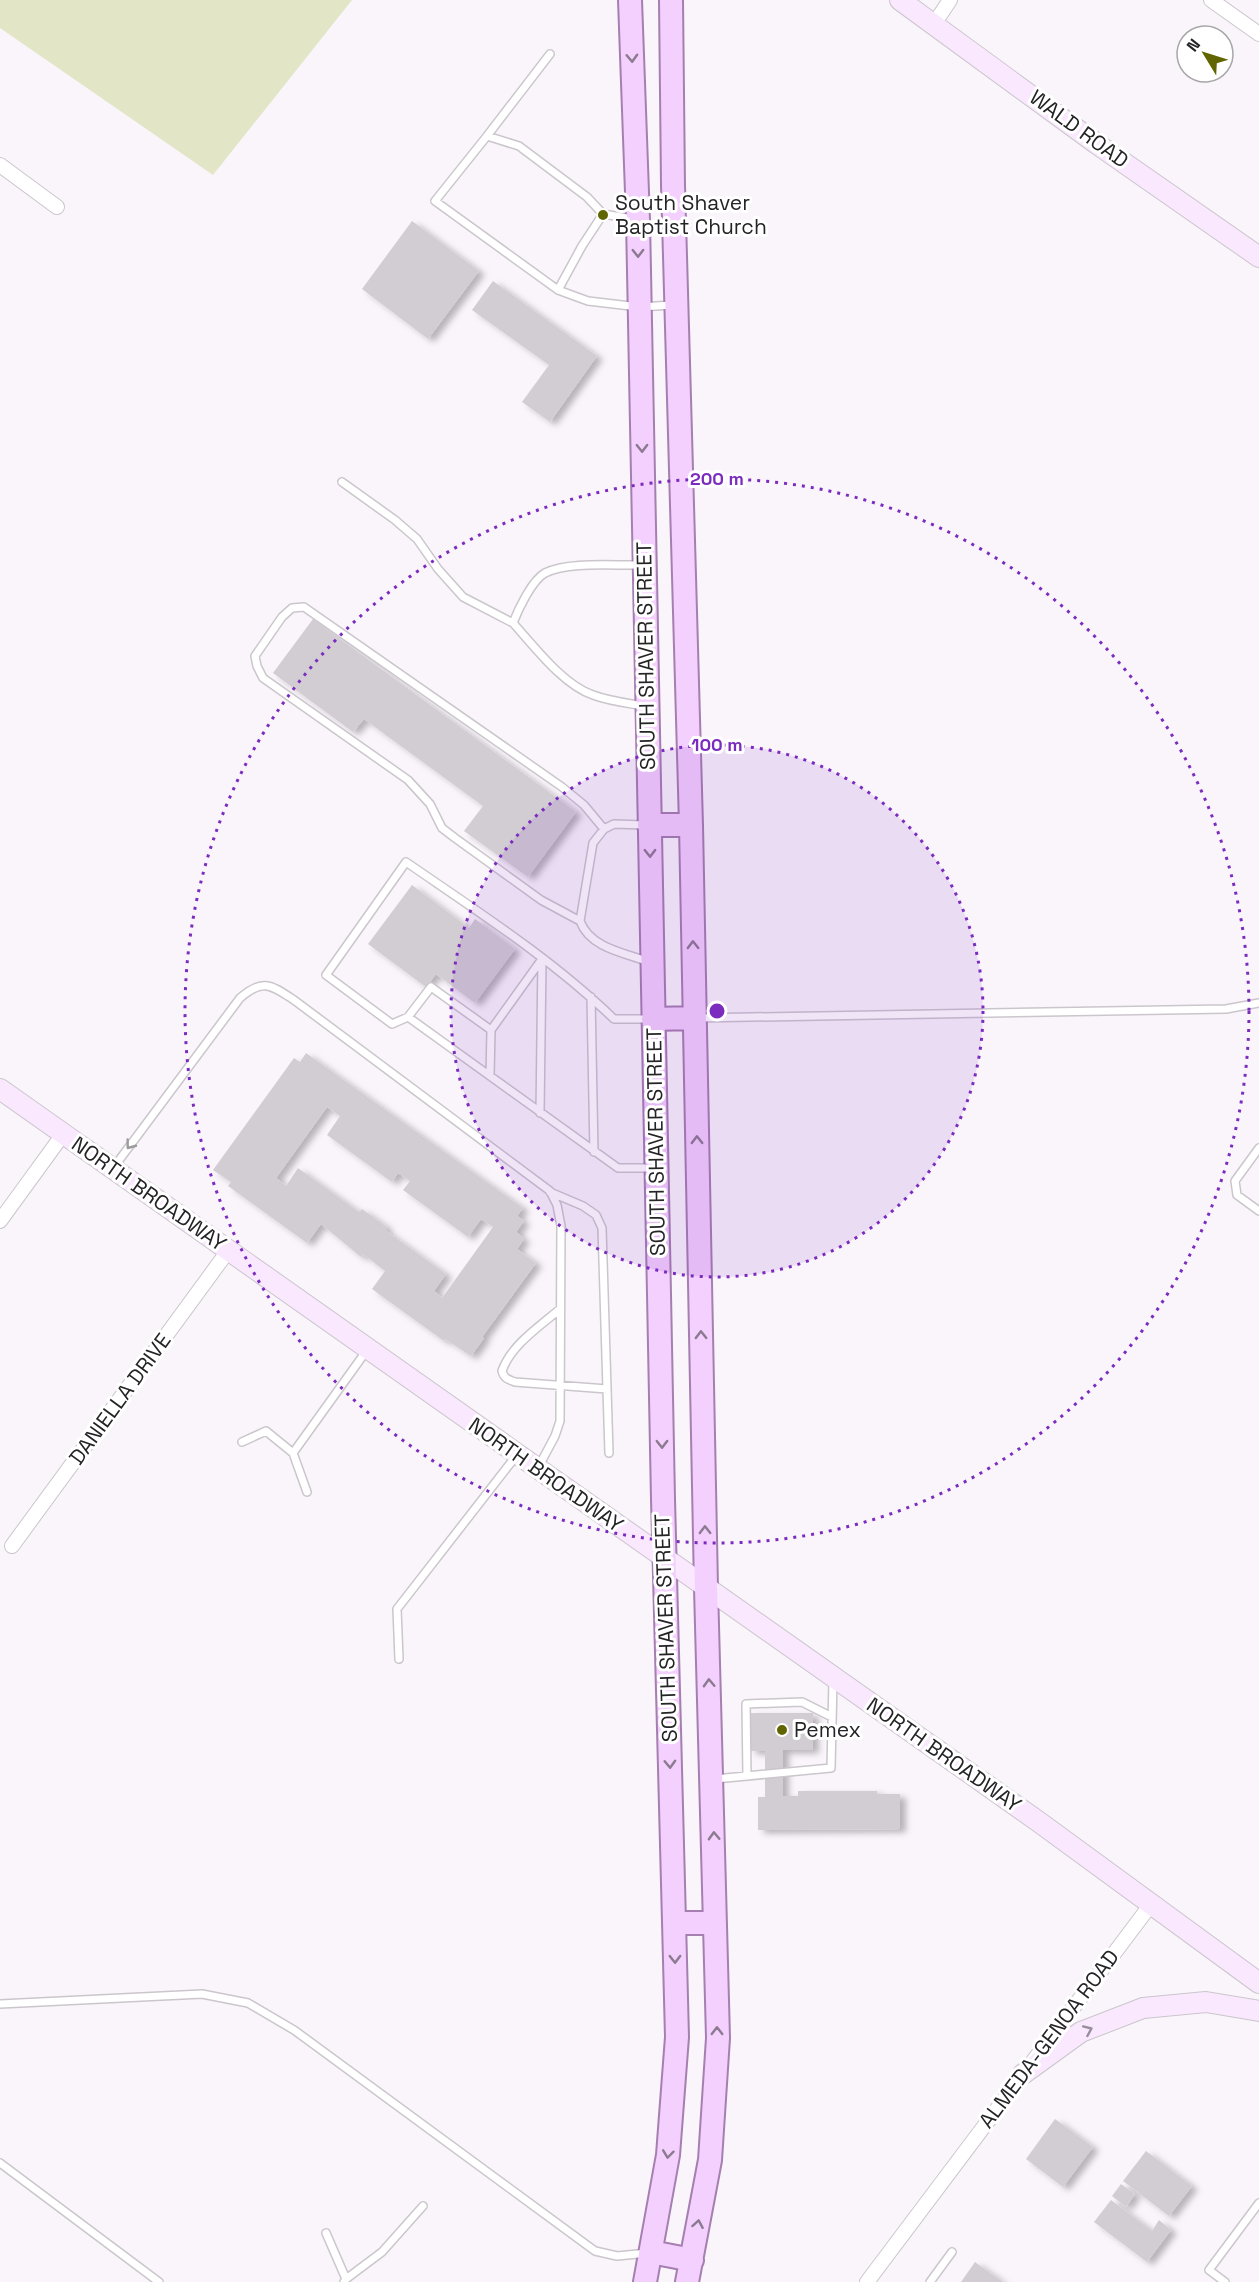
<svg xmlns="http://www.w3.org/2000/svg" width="1259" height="2282" viewBox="0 0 1259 2282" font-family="'Space Grotesk',sans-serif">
<defs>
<filter id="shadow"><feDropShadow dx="6" dy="3.5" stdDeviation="3" flood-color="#0004"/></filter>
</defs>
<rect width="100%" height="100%" fill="#faf5fb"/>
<path fill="#e2e6c7" d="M0,0H352L213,175L0,28Z"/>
<path fill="#d1cdd3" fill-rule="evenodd" filter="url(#shadow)" d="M412,221L479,271L428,339L362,289Z
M493,281L597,356L550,422L522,402L549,365L472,310Z
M313,619L576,812L528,877L464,831L483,806L364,719L353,732L273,673Z
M412,885L469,928L475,919L515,949L475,1003L436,974L426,987L368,944Z
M306,1053L523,1208L517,1216L524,1221L516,1232L524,1239L517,1249L536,1263L482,1337L484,1338L471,1356L445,1339L444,1341L372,1289L385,1271L363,1254L361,1257L321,1224L307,1243L228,1186L231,1182L213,1170L294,1058L300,1062ZM327,1107L340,1116L327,1135L392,1182L398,1173L410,1181L403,1190L468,1237L481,1219L493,1227L442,1298L434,1291L446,1274L385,1230L387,1227L362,1209L359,1212L298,1168L286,1186L276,1178Z
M750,1713H813V1750H783V1796H798V1791H877V1794H900V1829L758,1830V1797H765V1751H750Z
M1055,2119L1093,2147L1063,2187L1026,2159Z
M1146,2151L1192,2186L1169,2216L1123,2181Z
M1121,2184L1135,2194L1126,2207L1112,2196Z
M1111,2200L1152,2231L1159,2220L1171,2230L1147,2262L1094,2222Z
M975,2262L1003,2282H961Z"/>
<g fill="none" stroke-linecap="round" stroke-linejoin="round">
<defs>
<path id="lane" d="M487,136L550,54
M603,214L582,246L558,290L435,201L487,136L519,146L587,197L603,214L633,219
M558,290L588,301L639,307L673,305
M342,482L395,520L417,539L438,569L463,597L513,623
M642,565C615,566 569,561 545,573C532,580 518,610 513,623C534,646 563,685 593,695C609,701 627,703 644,706
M644,825L614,824L604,829L593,843L580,921C590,948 624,953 650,962
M580,921L541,900L455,838L442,828L430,804L408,780L263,678L257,666L255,656L282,617L292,608L304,607L562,787L584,805L604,829
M591,997L594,1152
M408,1017L431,987L491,1030L490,1076
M697,1018L1226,1009L1259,1003
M648,1019H614C552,959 477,911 406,862L326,975L392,1024L408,1017L618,1168H654
M491,1030L542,959
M540,1113L542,959
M1259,1148L1235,1181L1237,1195L1259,1211
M114,1167L240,998C263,978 271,985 294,1000L550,1191L557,1205L561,1226L560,1421L555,1436L539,1466
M550,1192L583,1206L596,1215L602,1228L609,1453
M560,1309C540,1326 511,1345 502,1371C504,1378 507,1379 515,1382L607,1389
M242,1442L266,1431L293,1453L307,1492
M293,1453L367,1350
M399,1659L397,1609L516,1456
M747,1776L746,1704L802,1702L832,1717
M715,1779L831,1768L833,1680
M0,2004L202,1994L248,2003L294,2030L595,2251L617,2256L648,2253
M0,2163L159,2282
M326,2233L346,2279L344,2282
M346,2279L382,2252L423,2206
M930,2282L952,2252
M1225,2282L1209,2270L1259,2203"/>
<path id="street" d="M1211,0L1259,34
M934,24L950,0
M0,165L57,207
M0,1221L64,1133
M12,1546L228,1251
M867,2282L1152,1903"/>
<path id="secondary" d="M900,0L1097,144L1259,257
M0,1089L1039,1822L1259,1983
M1023,2074L1081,2032L1143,2008L1206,2002L1259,2011"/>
<path id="primary" d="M630,0L638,220L663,1499L677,2037L668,2155L645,2282
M671,0L673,185L691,825L706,1588L718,2038L710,2160L687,2282
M649,825H691
M653,1019L695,1018
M674,1923H715
M651,2252L692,2260"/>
</defs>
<use href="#lane" stroke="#cbc6cc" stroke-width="10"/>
<use href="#street" stroke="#cbc6cc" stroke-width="16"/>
<use href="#secondary" stroke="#cbc6cc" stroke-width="22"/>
<use href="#primary" stroke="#a57fb0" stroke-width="26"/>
<use href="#lane" stroke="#fff" stroke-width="7"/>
<use href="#street" stroke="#fff" stroke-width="14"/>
<use href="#secondary" stroke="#f9e8fe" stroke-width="20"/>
<use href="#primary" stroke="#f3d0fd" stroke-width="22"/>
</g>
<defs><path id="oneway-chevron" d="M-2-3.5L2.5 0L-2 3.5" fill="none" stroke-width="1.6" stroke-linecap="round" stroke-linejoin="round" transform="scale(1.5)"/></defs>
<g stroke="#8c7a91">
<use href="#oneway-chevron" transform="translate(632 58) rotate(88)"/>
<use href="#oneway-chevron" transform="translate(638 253) rotate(89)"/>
<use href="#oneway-chevron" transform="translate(642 448) rotate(89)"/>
<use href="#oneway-chevron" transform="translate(650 853) rotate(89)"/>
<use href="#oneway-chevron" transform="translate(693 945) rotate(-91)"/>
<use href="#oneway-chevron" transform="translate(697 1140) rotate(-91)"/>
<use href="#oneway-chevron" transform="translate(701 1335) rotate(-91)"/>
<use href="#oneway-chevron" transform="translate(662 1444) rotate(89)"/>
<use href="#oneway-chevron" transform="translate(705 1530) rotate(-91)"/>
<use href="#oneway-chevron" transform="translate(709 1683) rotate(-92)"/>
<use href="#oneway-chevron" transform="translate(670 1764) rotate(88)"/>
<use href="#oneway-chevron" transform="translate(714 1836) rotate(-92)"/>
<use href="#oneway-chevron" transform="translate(675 1959) rotate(89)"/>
<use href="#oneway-chevron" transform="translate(717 2031) rotate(-90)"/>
<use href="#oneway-chevron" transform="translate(668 2154) rotate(97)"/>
<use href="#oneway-chevron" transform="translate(698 2224) rotate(-80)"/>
</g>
<use stroke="#9c9c9d" href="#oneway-chevron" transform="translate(130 1145) rotate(127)"/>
<use stroke="#998f9c" href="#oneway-chevron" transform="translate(1088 2030) rotate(-24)"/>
<circle cx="717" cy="1011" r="266" fill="#7b2cbf" fill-opacity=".12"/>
<g fill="none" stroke="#7b2cbf" stroke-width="3" stroke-dasharray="3 6">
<circle cx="717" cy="1011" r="266"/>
<circle cx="717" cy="1011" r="532"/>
</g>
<g fill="#616501" stroke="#fff" stroke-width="2">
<circle cx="603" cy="215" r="6"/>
<circle cx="782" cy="1730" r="6"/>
</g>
<g text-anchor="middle" stroke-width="6" stroke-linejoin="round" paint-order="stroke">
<g font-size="21" fill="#242325" stroke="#fff">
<text transform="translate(1079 129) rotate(36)" y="7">WALD ROAD</text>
<text transform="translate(646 656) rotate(-91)" y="7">SOUTH SHAVER STREET</text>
<text transform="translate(656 1142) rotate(-91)" y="7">SOUTH SHAVER STREET</text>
<text transform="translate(149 1194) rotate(35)" y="7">NORTH BROADWAY</text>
<text transform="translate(120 1399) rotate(-54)" y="7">DANIELLA DRIVE</text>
<text transform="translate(546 1475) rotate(35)" y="7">NORTH BROADWAY</text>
<text transform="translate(666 1628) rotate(-92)" y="7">SOUTH SHAVER STREET</text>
<text transform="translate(944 1755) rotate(35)" y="7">NORTH BROADWAY</text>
<text transform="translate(1049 2039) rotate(-53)" y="7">ALMEDA-GENOA ROAD</text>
</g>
<g font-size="21" fill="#242325" stroke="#fff" text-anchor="start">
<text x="615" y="210">South Shaver<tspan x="615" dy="24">Baptist Church</tspan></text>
<text x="794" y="1737">Pemex</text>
</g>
</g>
<circle cx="717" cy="1011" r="9" fill="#7b2cbf" stroke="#fff" stroke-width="3"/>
<g font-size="18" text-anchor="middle" font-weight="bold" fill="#7b2cbf" stroke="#fff" stroke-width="6" stroke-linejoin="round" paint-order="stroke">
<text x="717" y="485">200 m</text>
<text x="717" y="751">100 m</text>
</g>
<g transform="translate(1205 54) rotate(308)"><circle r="28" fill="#ffffff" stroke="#a7a7a8" stroke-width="1.5"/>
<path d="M0-4.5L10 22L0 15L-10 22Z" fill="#616501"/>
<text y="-9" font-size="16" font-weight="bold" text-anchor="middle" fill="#242325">N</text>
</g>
</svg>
